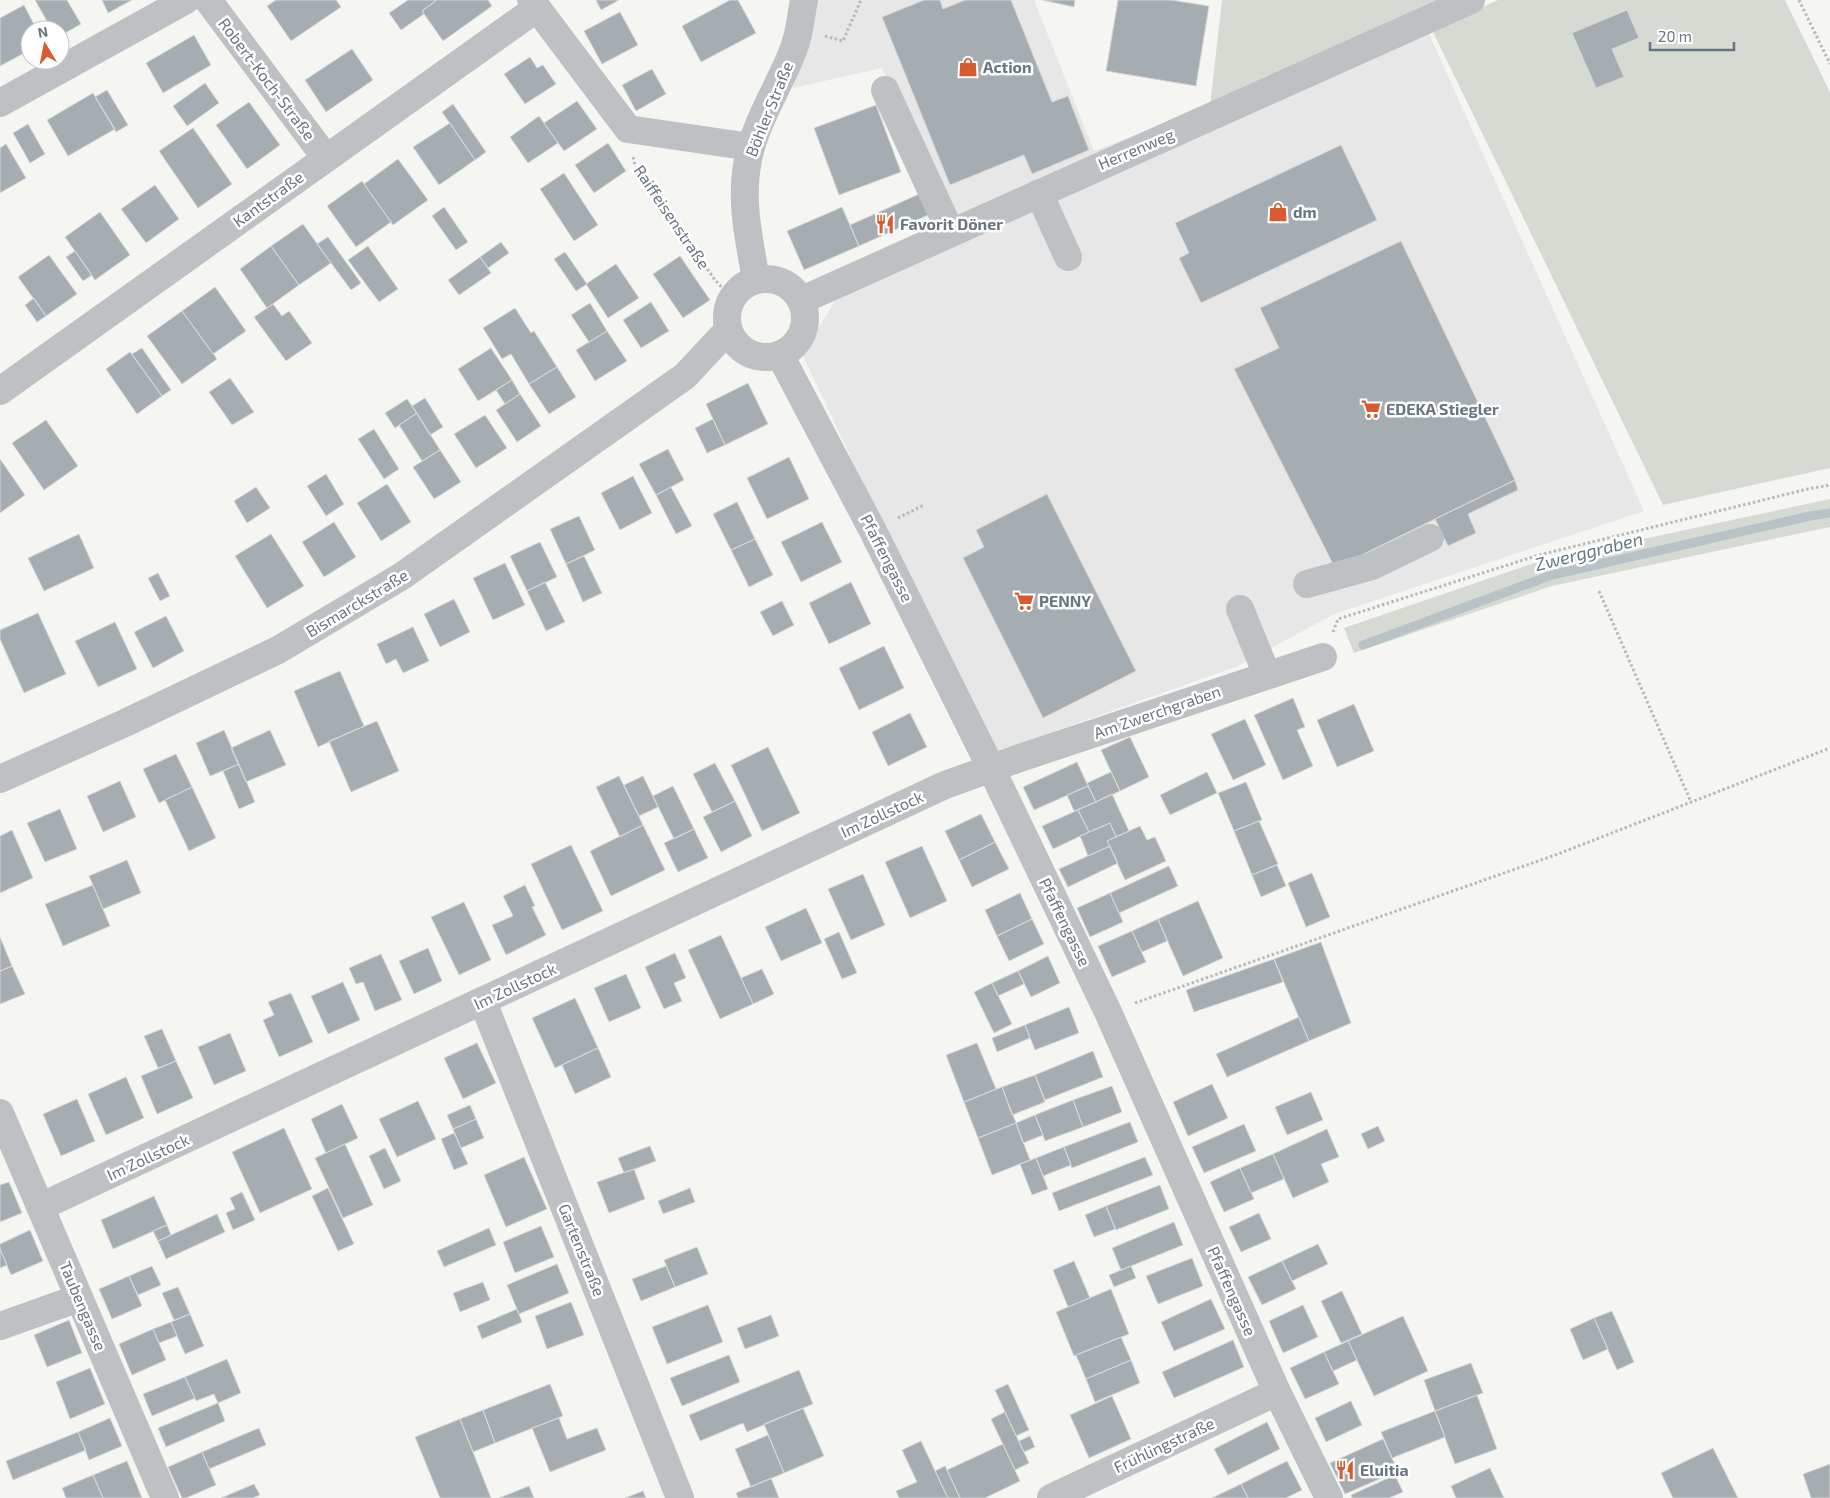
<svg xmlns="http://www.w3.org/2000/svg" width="1830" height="1498" viewBox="0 0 1830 1498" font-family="'Exo 2',sans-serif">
<rect width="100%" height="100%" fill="#f5f6f2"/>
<path fill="#e6e7e6" d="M810,0H1034L1094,151L1210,106L1420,14L1644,511L1334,614L1238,666L991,754L802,354L835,301L959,235L882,68L793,88Z"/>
<path fill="#d5dad2" d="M1222,0H1450L1210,106Z
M1498,0H1785L1830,92V468L1663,505L1432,30Z
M1830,499V527L1552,586L1354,653L1344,628L1540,561Z"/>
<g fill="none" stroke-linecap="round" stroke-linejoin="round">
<path stroke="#b8c2c7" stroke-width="9" d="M1363,645L1552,575L1810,516L1830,513"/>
</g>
<path fill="#a6adb2" stroke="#d7d7d5" d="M35,0H67L81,24L60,36V30H52Z
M102,0H132L108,13Z
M276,0H336L341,7L291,41L267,6Z
M408,0H437L422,11L424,14L401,30L389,13Z
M437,0H488L492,6L443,41L422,11Z
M596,0H619L601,10Z
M730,0H738L756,33L701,62L682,26Z
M924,0H940L943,9L965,0H1011L1052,102L1068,96L1089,150L1032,174L1024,155L950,185L882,17Z
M1042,0H1075L1074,7Z
M1118,0H1171L1209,6L1196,86L1106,71Z
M24,5L37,30H30V50L0,66V18Z
M1627,10L1639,38L1612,49L1624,77L1596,88L1572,33Z
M620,12L638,45L602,64L584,31Z
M194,35L211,65L163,93L146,63Z
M352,49L373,80L326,112L305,80Z
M530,57L537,68L543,65L556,84L525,104L504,74Z
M652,69L666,94L636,111L622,85Z
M205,83L219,103L187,126L173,106Z
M107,90L128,125L116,132L95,97Z
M93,93L115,129L68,156L47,120Z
M577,101L597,129L564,151L544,123Z
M249,102L280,145L247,169L216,125Z
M453,104L486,152L475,160L442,112Z
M876,105L901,172L839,195L814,128Z
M539,116L558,143L528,163L510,137Z
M450,123L475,160L439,185L413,147Z
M28,124L45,154L30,163L13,133Z
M193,128L232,184L198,208L159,151Z
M608,143L626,171L594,193L575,165Z
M6,144L26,178L0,193V148Z
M1341,145L1377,220L1201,303L1179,258L1189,253L1175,223Z
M398,159L428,200L393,225L364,184Z
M564,173L598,225L574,241L540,189Z
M362,181L391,222L356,247L327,206Z
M155,185L179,219L146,243L121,209Z
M926,191L935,212L859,246L850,225Z
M444,207L468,242L456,250L432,216Z
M842,207L859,246L804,270L787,231Z
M100,212L130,255L95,280L65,237Z
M303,224L331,263L299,285L271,246Z
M328,237L361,283L351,290L317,244Z
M1401,241L1515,480L1335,568L1234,369L1279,348L1260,308Z
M501,242L509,253L488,268L480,257Z
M271,246L299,285L267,308L240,269Z
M368,246L398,289L379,302L348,260Z
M75,251L92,275L83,281L66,257Z
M565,252L587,284L576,291L554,259Z
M49,255L77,294L46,316L18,277Z
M680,256L710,300L683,318L653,274Z
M480,257L491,273L459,295L448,280Z
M616,264L639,298L608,318L586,284Z
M215,287L246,331L213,354L182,311Z
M34,298L46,316L37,322L25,305Z
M651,302L669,331L641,348L623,320Z
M590,303L607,331L589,342L571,315Z
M273,304L282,316L289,311L312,343L286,361L254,317Z
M515,308L531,333L534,331L557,367L529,384L511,354L502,359L483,328Z
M182,311L217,359L182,384L147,336Z
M607,331L627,361L595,381L576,350Z
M142,348L171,390L162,396L132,354Z
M491,348L512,380L478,401L458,369Z
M130,352L162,396L137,414L106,369Z
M557,367L576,397L549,414L529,384Z
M230,378L254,412L232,425L209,392Z
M512,380L520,394L505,404L496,390Z
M748,383L768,424L725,445L706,404Z
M520,394L541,426L517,442L496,410Z
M425,398L443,427L430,435L412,406Z
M407,399L417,413L395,428L385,413Z
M417,413L440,450L422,461L399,425Z
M485,415L507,448L476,468L454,434Z
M713,419L725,445L707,453L695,428Z
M46,420L78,466L44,490L12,443Z
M374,429L399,469L384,479L358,439Z
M668,449L684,480L656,495L639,464Z
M440,450L461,482L434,499L413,467Z
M789,457L809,499L767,519L747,478Z
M0,459L25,495L0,513Z
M326,474L344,504L326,516L307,486Z
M633,476L652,513L620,530L601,493Z
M1515,480L1518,490L1468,514L1476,533L1448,546L1435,519Z
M387,484L411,522L381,541L357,503Z
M256,487L270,508L247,523L234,501Z
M671,487L692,526L676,534L656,495Z
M1047,494L1136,671L1043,718L963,558L984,547L976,530Z
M737,502L755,539L731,550L713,514Z
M579,516L595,550L566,564L550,529Z
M334,522L356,557L324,577L302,542Z
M822,522L842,562L801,582L781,542Z
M79,534L94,568L44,591L28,558Z
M271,534L304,586L267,608L235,556Z
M755,539L773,575L749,587L731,550Z
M540,542L557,577L527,591L510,556Z
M584,556L602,593L583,602L566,564Z
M505,563L525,605L493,620L473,578Z
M158,573L170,596L160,601L148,578Z
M545,582L565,622L546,631L527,591Z
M851,582L871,624L829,644L809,603Z
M454,599L470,632L440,647L424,614Z
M782,601L794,625L773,636L760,612Z
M38,613L66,674L24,693L0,639V630Z
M166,616L184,651L153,668L134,632Z
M115,622L137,669L98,687L75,641Z
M413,627L429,661L403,673L396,659L386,664L377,644Z
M884,646L904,688L859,710L839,668Z
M340,671L364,726L318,747L294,691Z
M1293,698L1305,727L1297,730L1313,766L1283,780L1254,715Z
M1354,704L1374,751L1337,767L1317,720Z
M910,713L927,747L888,766L872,732Z
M1245,719L1266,765L1233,780L1211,734Z
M377,721L399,771L351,792L329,741Z
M224,730L239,764L210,776L196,743Z
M270,730L286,765L246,782L231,748Z
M1130,737L1149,777L1120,791L1101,750Z
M768,747L800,813L762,831L731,765Z
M176,754L192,787L159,803L143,769Z
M1077,762L1088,786L1034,810L1023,787Z
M715,763L735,801L712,812L693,774Z
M239,764L255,802L239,809L223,771Z
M1111,772L1120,791L1096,802L1087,783Z
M1207,772L1217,793L1170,815L1160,795Z
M619,776L643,825L620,837L596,787Z
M643,776L658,807L639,816L624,785Z
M120,781L136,817L103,832L87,796Z
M1246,782L1262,820L1234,831L1218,793Z
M673,786L694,829L674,839L653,796Z
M1088,786L1096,802L1074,811L1067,795Z
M192,787L216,838L189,851L165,800Z
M1112,794L1129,831L1116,837L1110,823L1089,832L1078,810Z
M735,801L752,836L721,852L703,817Z
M60,809L77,849L45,862L27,823Z
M1078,810L1089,832L1053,849L1042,826Z
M981,814L995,842L959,860L945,831Z
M1259,821L1278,864L1252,875L1234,831Z
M1110,823L1116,837L1107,841L1110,846L1088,856L1080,836Z
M643,825L665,870L611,896L590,851Z
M1140,826L1147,840L1155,837L1166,861L1125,880L1107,841Z
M694,829L708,858L678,872L664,843Z
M12,830L33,878L0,893V836Z
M995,842L1009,869L972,887L959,860Z
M571,845L603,911L562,930L531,864Z
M922,846L947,901L910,918L885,862Z
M1110,846L1118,863L1068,887L1059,869Z
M127,860L141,893L103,909L89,876Z
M1277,865L1286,886L1261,897L1252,875Z
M1169,866L1178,886L1119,913L1110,893Z
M1312,873L1330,917L1306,927L1288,883Z
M863,874L885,925L851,940L828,889Z
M93,885L110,926L63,946L45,904Z
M525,885L535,906L532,907L546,935L506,955L492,925L513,916L503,896Z
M1020,893L1032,919L997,936L985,910Z
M1110,893L1123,922L1090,937L1077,908Z
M1198,901L1223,958L1183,976L1158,919Z
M464,902L491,960L459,975L431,917Z
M806,908L822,943L781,961L765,927Z
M1032,919L1044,944L1009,961L997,936Z
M1158,919L1167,941L1142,952L1132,931Z
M1132,931L1146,962L1112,977L1098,946Z
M839,932L857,973L842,979L824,939Z
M721,935L753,1004L720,1019L688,950Z
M0,937L12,966L0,971Z
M1321,942L1351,1023L1309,1041L1274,959Z
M428,948L442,981L414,994L399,961Z
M675,953L686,978L674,983L682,1001L664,1009L645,967Z
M381,954L402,1000L375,1011L363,982L356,984L349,968Z
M1048,956L1060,983L1031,997L1018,971Z
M1274,959L1283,982L1194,1012L1186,990Z
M12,966L25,994L0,1004V971Z
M762,969L774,994L753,1004L741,978Z
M1018,971L1024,984L998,996L992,983Z
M626,974L641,1008L609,1022L594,988Z
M343,982L360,1020L328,1034L311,996Z
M992,983L1012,1024L994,1033L974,992Z
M291,993L313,1042L279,1057L263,1020L274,1015L268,1002Z
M575,998L598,1048L555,1068L532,1018Z
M1069,1007L1079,1033L1035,1050L1025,1025Z
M1299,1017L1309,1041L1227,1077L1216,1054Z
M1025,1025L1030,1038L997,1052L992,1038Z
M162,1029L176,1061L158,1068L144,1036Z
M230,1033L246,1071L214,1085L198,1047Z
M477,1043L496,1083L463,1099L444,1058Z
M977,1043L996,1089L964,1102L946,1055Z
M598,1048L611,1077L575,1094L562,1065Z
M1093,1051L1103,1077L1045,1100L1035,1075Z
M176,1061L193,1098L157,1114L141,1076Z
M1035,1075L1045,1102L1012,1115L1002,1087Z
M126,1077L144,1118L106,1135L88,1094Z
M1212,1084L1228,1118L1188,1136L1173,1102Z
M1112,1086L1122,1112L1083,1127L1073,1100Z
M1002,1087L1016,1123L978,1138L964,1102Z
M1311,1092L1323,1120L1287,1135L1275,1107Z
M77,1099L95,1141L61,1156L43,1114Z
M1073,1100L1083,1127L1045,1141L1035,1115Z
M418,1101L436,1139L397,1157L379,1119Z
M342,1104L358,1138L326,1153L311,1119Z
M470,1105L476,1119L453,1129L447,1115Z
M1035,1115L1043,1135L1023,1143L1016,1123Z
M476,1119L484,1138L461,1148L453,1129Z
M1130,1122L1138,1142L1072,1168L1064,1147Z
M1016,1123L1030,1160L992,1175L978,1138Z
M1244,1124L1256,1151L1204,1173L1192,1147Z
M1378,1126L1385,1141L1368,1149L1361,1134Z
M284,1128L312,1189L260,1213L232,1152Z
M1327,1129L1339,1157L1321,1164L1329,1182L1293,1198L1273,1154Z
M454,1133L468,1164L454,1170L441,1139Z
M345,1144L373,1205L343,1218L315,1158Z
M650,1146L656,1161L624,1173L618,1158Z
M1064,1147L1071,1165L1043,1176L1036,1158Z
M385,1148L401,1181L384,1189L369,1156Z
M1273,1154L1284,1179L1251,1193L1240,1168Z
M524,1157L547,1209L506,1227L484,1175Z
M1145,1157L1153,1175L1059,1211L1052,1193Z
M1036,1158L1048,1189L1032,1195L1020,1164Z
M1240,1168L1254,1199L1224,1212L1210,1182Z
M634,1169L645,1199L609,1213L597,1182Z
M9,1182L22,1213L0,1222V1185Z
M1160,1185L1169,1209L1116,1230L1106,1206Z
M328,1188L354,1244L338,1251L312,1196Z
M690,1188L695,1202L663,1214L658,1201Z
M242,1192L255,1220L233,1230L226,1213L235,1209L230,1198Z
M154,1196L167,1225L113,1249L101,1220Z
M1106,1206L1115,1229L1094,1237L1085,1215Z
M1259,1213L1271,1239L1241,1252L1229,1227Z
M217,1214L225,1232L166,1259L158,1241Z
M1174,1222L1183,1245L1121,1270L1112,1248Z
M167,1225L171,1235L158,1241L153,1231Z
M541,1226L554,1257L515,1273L503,1242Z
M489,1228L496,1245L444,1267L437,1251Z
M30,1230L43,1261L11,1275L0,1249V1244Z
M1318,1244L1328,1264L1292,1281L1282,1261Z
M697,1247L708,1274L675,1287L664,1260Z
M0,1249L7,1265L0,1268Z
M1192,1258L1203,1286L1158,1304L1146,1276Z
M1074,1261L1090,1298L1068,1307L1053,1270Z
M1282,1261L1296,1289L1262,1305L1248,1277Z
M557,1264L569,1293L519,1314L507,1285Z
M152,1266L161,1285L138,1295L129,1276Z
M666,1266L675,1287L641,1301L632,1279Z
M1131,1266L1136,1278L1114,1287L1109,1275Z
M129,1276L142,1306L112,1319L99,1289Z
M483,1282L490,1300L460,1312L453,1293Z
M178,1287L190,1314L174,1320L162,1293Z
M1111,1289L1129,1334L1074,1356L1056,1312Z
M1342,1291L1362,1334L1341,1343L1321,1301Z
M1211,1299L1225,1329L1174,1351L1161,1322Z
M571,1302L584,1335L547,1349L535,1316Z
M708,1305L723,1342L667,1364L652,1327Z
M1303,1305L1318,1337L1283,1353L1269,1321Z
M517,1309L522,1322L482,1339L477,1326Z
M1612,1311L1634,1362L1617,1370L1594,1318Z
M190,1314L204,1346L185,1354L171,1322Z
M771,1315L779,1336L745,1349L737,1328Z
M1403,1316L1428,1371L1374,1396L1348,1341Z
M1594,1318L1608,1349L1583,1360L1570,1329Z
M69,1320L82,1353L47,1367L34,1335Z
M171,1322L177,1336L159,1343L153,1329Z
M153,1329L166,1360L132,1375L119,1344Z
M1121,1337L1131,1360L1086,1379L1076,1355Z
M1233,1340L1244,1367L1174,1398L1162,1372Z
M1348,1341L1357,1360L1333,1371L1324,1352Z
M1324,1352L1339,1384L1305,1399L1290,1368Z
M729,1355L740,1382L682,1406L670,1378Z
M227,1359L241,1393L218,1403L214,1394L196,1401L185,1377Z
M1131,1360L1140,1383L1095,1402L1086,1379Z
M1471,1363L1483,1393L1435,1411L1424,1380Z
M90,1368L105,1404L70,1419L56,1382Z
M799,1370L813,1404L747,1432L743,1423L700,1441L689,1415Z
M185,1377L195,1398L152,1416L143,1394Z
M550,1384L563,1416L495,1443L483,1410Z
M1008,1384L1029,1430L1016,1436L995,1390Z
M1477,1395L1497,1449L1455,1464L1435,1411Z
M1112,1396L1131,1439L1089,1458L1070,1415Z
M1351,1401L1362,1425L1326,1442L1315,1418Z
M218,1403L225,1421L166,1447L158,1428Z
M803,1408L824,1456L784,1473L764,1424Z
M483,1410L495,1443L473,1452L460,1419Z
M1435,1411L1445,1437L1392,1458L1381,1432Z
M1005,1412L1029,1463L1015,1470L991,1419Z
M110,1418L122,1446L89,1460L78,1432Z
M559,1418L567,1439L597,1428L606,1450L550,1472L532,1428Z
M460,1419L473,1452L491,1498H440L415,1437Z
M1267,1422L1280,1449L1228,1475L1214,1449Z
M259,1428L266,1445L209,1469L202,1452Z
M78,1432L86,1450L13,1480L6,1461Z
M768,1435L784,1473L751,1487L735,1449Z
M1030,1436L1035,1447L1024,1452L1019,1441Z
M1383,1439L1398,1471L1345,1494L1330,1463Z
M921,1441L935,1471L948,1498H899L896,1491L917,1482L902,1450Z
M1003,1444L1020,1481L985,1498H960L947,1470Z
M1713,1448L1738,1498H1673L1661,1473Z
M202,1452L216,1485L186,1498H182L168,1467Z
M127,1461L142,1498H103L93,1475Z
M1287,1461L1302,1490L1286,1498H1248L1241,1484Z
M1830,1464V1498H1811L1803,1474Z
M945,1466L947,1470L960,1498H948L935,1471Z
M1490,1468L1504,1498H1456L1451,1486Z
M93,1475L103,1498H66L62,1488Z
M1395,1475L1403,1492L1389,1498H1352L1351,1495Z
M771,1478L779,1498H738L736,1493Z
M254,1484L260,1495L253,1498H221Z
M1241,1484L1248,1498H1212Z
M529,1486L534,1498H499Z
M643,1491L646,1498H625Z"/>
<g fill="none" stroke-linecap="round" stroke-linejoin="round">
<path stroke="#b7babc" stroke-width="3" stroke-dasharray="2.5 2.5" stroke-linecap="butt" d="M1799,0L1830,64
M825,36L843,41L861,0
M633,157L635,165L715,280L732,298
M898,518L924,505
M1599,591L1691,802
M1333,632L1338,619L1539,555L1808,489L1830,485
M1135,1003L1558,854L1830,748"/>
<path stroke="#bdc1c4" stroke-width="28" d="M208,0L326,158
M531,0L628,129L751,147
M885,90L951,233
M0,103L186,0
M1039,193L1068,257
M727 318a39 39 0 1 1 78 0a39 39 0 1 1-78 0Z
M756,279C748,235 738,192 751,147C761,111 783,80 795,45C800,31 801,15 804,0
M802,300L1471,0
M780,355L873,531L991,768L1108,1012L1277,1392L1329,1498
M0,391L537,8
M1307,584L1372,566L1430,538
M1240,609L1267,675
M0,779L125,723L278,650L402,576L685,376L728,330
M483,1002L680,1498
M0,1113L165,1498
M40,1207L945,785L1020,758L1323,657
M0,1326L79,1298
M1051,1498L1277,1392"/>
</g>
<defs>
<symbol id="shop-bare" viewBox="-9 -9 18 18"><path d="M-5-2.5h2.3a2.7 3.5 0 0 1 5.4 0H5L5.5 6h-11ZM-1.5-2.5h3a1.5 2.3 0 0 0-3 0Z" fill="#d75b31" stroke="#fff" stroke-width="2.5" paint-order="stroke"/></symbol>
<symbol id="restaurant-bare" viewBox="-9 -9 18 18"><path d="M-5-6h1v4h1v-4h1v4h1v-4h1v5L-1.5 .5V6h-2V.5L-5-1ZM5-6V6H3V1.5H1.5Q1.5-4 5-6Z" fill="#d75b31" stroke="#fff" stroke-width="2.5" paint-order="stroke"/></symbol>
<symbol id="supermarket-bare" viewBox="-9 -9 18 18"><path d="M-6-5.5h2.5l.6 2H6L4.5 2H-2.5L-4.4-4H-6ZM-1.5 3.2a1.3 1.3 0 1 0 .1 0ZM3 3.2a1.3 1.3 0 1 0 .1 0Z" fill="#d75b31" stroke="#fff" stroke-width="2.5" paint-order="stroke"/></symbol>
</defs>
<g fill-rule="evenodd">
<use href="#shop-bare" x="954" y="53" width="28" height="28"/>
<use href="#shop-bare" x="1264" y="198" width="28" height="28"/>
<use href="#restaurant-bare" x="871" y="210" width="28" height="28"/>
<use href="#supermarket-bare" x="1357" y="395" width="28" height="28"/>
<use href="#supermarket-bare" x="1010" y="587" width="28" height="28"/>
<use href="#restaurant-bare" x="1331" y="1456" width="28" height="28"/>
</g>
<g text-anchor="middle" stroke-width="5" stroke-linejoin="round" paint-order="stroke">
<g font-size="16" font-weight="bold" fill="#677581" stroke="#fff" text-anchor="start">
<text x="983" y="73">Action</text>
<text x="1293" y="218">dm</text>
<text x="900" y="230">Favorit Döner</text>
<text x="1386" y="415">EDEKA Stiegler</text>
<text x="1039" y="607">PENNY</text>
<text x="1360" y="1476">Eluitia</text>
</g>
<g font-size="16" fill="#677581" stroke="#fff">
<text transform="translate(267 79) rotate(53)" y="6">Robert-Koch-Straße</text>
<text transform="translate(769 109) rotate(-68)" y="6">Böhler Straße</text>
<text transform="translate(1136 149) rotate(-23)" y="6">Herrenweg</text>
<text transform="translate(268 199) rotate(-36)" y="6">Kantstraße</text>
<text transform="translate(672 217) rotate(56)" y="6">Raiffeisenstraße</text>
<text transform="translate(887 558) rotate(63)" y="6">Pfaffengasse</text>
<text transform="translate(357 603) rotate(-31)" y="6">Bismarckstraße</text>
<text transform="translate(1157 712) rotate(-19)" y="6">Am Zwerchgraben</text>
<text transform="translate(882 814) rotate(-25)" y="6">Im Zollstock</text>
<text transform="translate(1065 922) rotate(64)" y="6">Pfaffengasse</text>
<text transform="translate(515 986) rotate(-25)" y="6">Im Zollstock</text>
<text transform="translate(148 1157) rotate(-25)" y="6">Im Zollstock</text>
<text transform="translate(582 1250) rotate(68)" y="6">Gartenstraße</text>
<text transform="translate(1232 1291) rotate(66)" y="6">Pfaffengasse</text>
<text transform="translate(83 1306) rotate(67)" y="6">Taubengasse</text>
<text transform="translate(1164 1445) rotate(-25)" y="6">Frühlingstraße</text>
</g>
<g font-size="18" font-style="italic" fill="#63767e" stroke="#fff">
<text transform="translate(1589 552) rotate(-14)" y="6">Zwerggraben</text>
</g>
</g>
<g transform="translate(45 45) rotate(350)"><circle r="24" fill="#ffffff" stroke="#c2c8cd"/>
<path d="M0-4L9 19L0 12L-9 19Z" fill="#d75b31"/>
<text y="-8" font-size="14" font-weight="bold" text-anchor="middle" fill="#677581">N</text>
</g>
<path d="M1650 42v8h84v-8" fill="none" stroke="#677581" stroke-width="2.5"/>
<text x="1658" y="42" font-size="15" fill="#677581" stroke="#ffffff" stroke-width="4" paint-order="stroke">20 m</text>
</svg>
